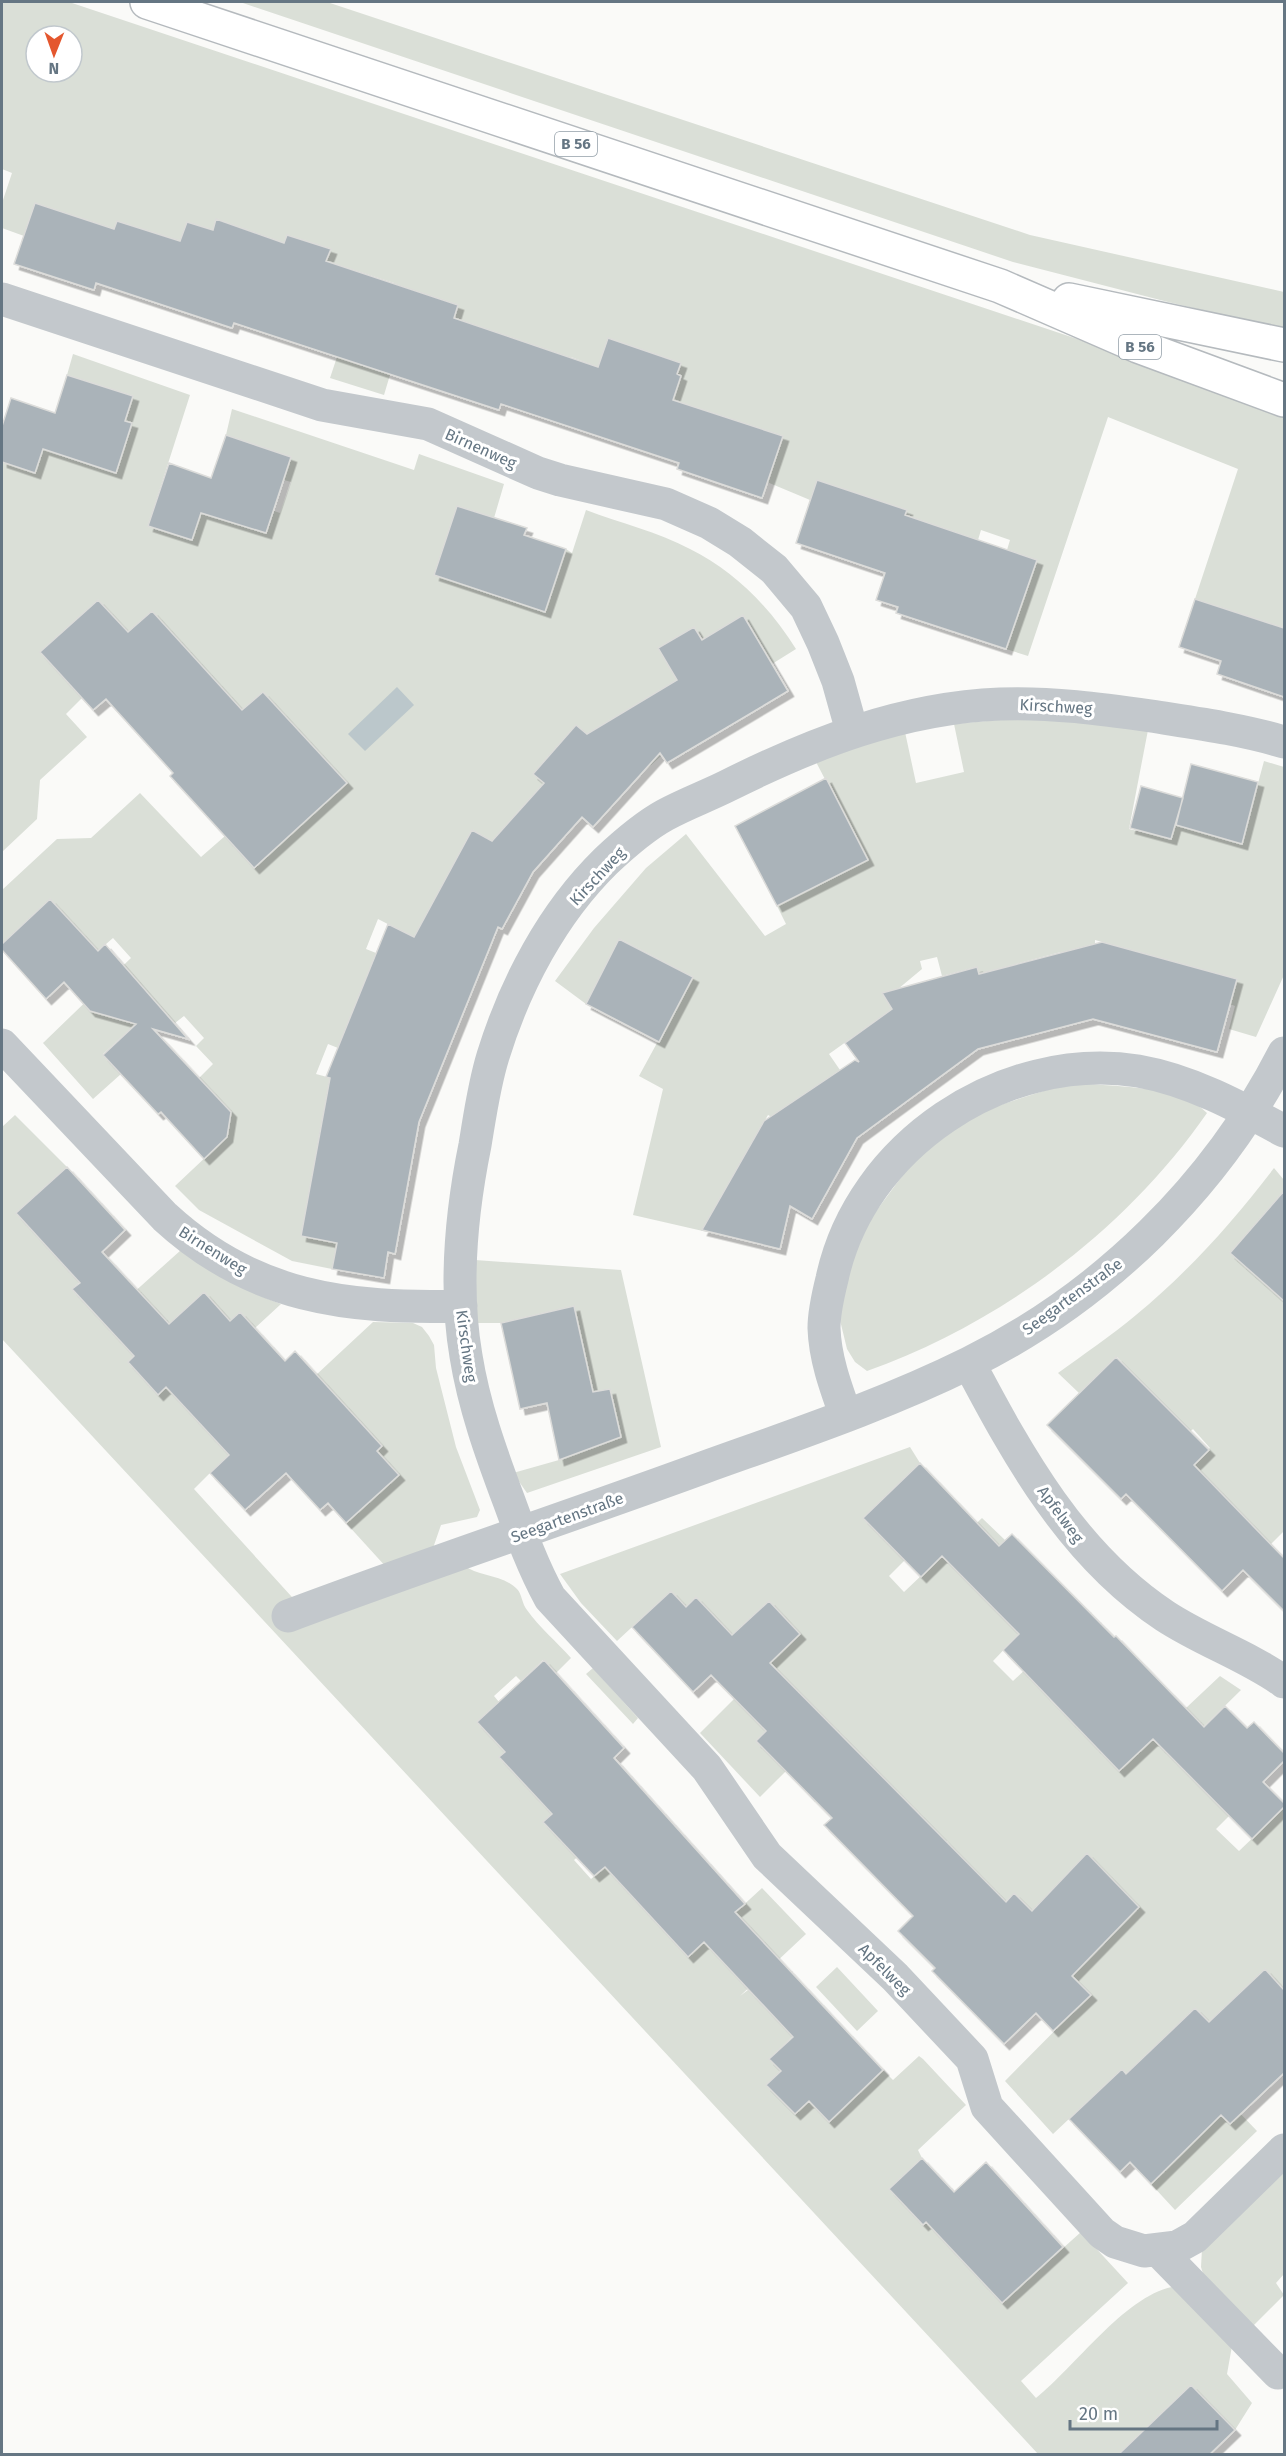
<svg xmlns="http://www.w3.org/2000/svg" width="1286" height="2456" viewBox="0 0 1286 2456" font-family="'Fira Sans',sans-serif">
<defs>
<filter id="shadow"><feDropShadow dx="5.5" dy="5.5" stdDeviation="0" flood-color="#0004"/></filter>
</defs>
<rect width="100%" height="100%" fill="#fafaf8"/>
<path fill="#dadfd7" fill-rule="evenodd" d="M2,2H69L1194,378L1284,413V628L1195,599L1238,469L1108,417L1028,656L1006,649L1037,560L1007,550L1010,540L981,530L978,540L891,559L907,510L817,480L810,500L767,482L782,436L698,408L664,426L680,376L645,364L649,352L608,338L598,367L571,357L502,400L522,341L454,319L458,305L415,291L384,395L330,378L337,357L366,367L394,283L326,261L330,249L287,235L266,297L234,237L238,227L217,219L213,230L187,222L180,242L117,221L114,229L35,203L24,236L2,228V203L12,173L2,169ZM36,36H72V72H36Z
M240,2H327L1030,235L1284,292V329L1168,302L1013,262Z
M73,354L190,395L148,526L192,540L201,513L266,533L274,511L280,513L291,482L284,480L291,457L226,435L232,409L414,470L419,454L504,484L494,518L457,506L434,575L538,540L516,603L545,612L566,549L572,553L586,510C620,523 658,532 690,549C734,571 770,607 796,649L772,664L743,615L702,640L694,627L658,648L677,680L628,710L661,756L637,778L576,725L533,774L544,783L514,816L552,850L537,865L472,830L415,938L378,919L366,949L376,953L338,1048L328,1044L316,1074L353,1084L324,1112L301,1236L337,1243L332,1269L292,1261L199,1210L175,1186L227,1137L231,1112L199,1078L213,1064L196,1046L204,1038L184,1016L175,1023L158,1004L103,1054L121,1074L93,1099L43,1043L131,958L113,938L98,951L50,900L2,944V890L57,839L91,838L140,793L201,857L225,836L255,868L347,783L317,751L268,755L297,729L263,692L222,729L212,677L152,611L128,632L98,600L40,652L82,698L66,714L87,737L40,780L37,819L2,852V457V462L43,449L108,471L124,449L132,424L125,421L133,396L67,375Z
M1009,719H1054L1148,730L1129,829L1171,839L1175,825L1242,843L1264,761L1284,767V975L1256,1037L1229,1029L1235,1006L1230,1004L1237,979L1095,940L1094,1006L1071,989L1061,952L979,974L976,967L942,976L937,957L920,961L922,969L886,999L892,1009L829,1054L840,1070L798,1131L768,1115L734,1175L742,1179L729,1237L633,1215L663,1089L639,1076L693,977L620,939L586,1004L555,981L594,928L646,868L686,834L765,936L786,924L777,906L867,860L815,760L905,732L916,783L964,772L954,724Z
M1085,1084C1119,1086 1183,1087 1207,1113C1125,1231 1001,1323 867,1371L855,1362L847,1349L839,1316L853,1255L871,1218L914,1160L978,1112L1053,1088Z
M15,1115L67,1167L16,1213L74,1277L102,1252L108,1257L72,1289L102,1321L181,1250L258,1295L281,1304L255,1328L230,1321L204,1292L128,1362L158,1394L166,1387L272,1416L373,1322L413,1323L422,1327L429,1336L434,1345L436,1368L456,1447L480,1510L477,1517L441,1525L432,1551L387,1568L346,1523L399,1475L377,1451L382,1446L360,1421L210,1473L194,1489L311,1618L463,1565C479,1577 502,1574 517,1589C522,1594 522,1604 527,1610C539,1627 557,1642 571,1658L556,1673L543,1660L521,1681L516,1676L494,1696L499,1702L477,1722L505,1752L500,1757L599,1837L574,1860L591,1879L605,1867L688,1956L762,1888L806,1934L740,1996L748,1990L778,2021L794,2007L808,2022L770,2058L781,2071L767,2085L795,2114L809,2101L829,2121L883,2070L893,2080L919,2056L923,2059L966,2105L918,2150L922,2158L889,2189L922,2225L926,2222L1002,2303L1081,2232L1128,2283L1021,2381L1036,2398C1075,2367 1124,2297 1172,2287L1232,2346L1227,2374L1252,2403L1235,2430L1191,2385L1126,2447L1133,2454H1038L2,1339V1127Z
M1274,1168L1284,1180V1191L1230,1253L1284,1301V1531L1271,1544L1212,1486L1168,1490L1210,1448L1193,1429L1182,1439L1130,1391L1140,1381L1117,1357L1079,1393L1058,1373C1084,1354 1111,1336 1136,1315C1188,1272 1233,1222 1274,1168Z
M475,1260L621,1270L661,1447L527,1493L513,1473L559,1460L621,1437L610,1389L593,1392L574,1307L501,1323H476Z
M910,1447L920,1463L863,1518L905,1560L889,1576L904,1592L982,1518L1005,1540L965,1579L1019,1634L993,1661L1013,1681L1029,1666L1051,1701L1119,1771L1220,1676L1241,1690L1181,1749L1229,1816L1216,1829L1239,1851L1284,1808V1990L1265,1969L1217,2031L1195,2008L1166,2036L1257,2131L1175,2210L1151,2184L1170,2119L1122,2069L1053,2134L1005,2081L1090,1995L1072,1976L1084,1962L1014,1893L1002,1905L947,1841L938,1849L911,1822L919,1813L897,1791L866,1821L861,1758L815,1802L805,1791L830,1767L749,1713L766,1731L756,1741L786,1771L760,1797L700,1733L799,1634L769,1601L732,1635L696,1598L686,1607L671,1591L617,1641L581,1603L560,1574Z
M593,1668L638,1718L633,1724L586,1674Z
M837,1967L878,2011L857,2031L816,1987Z
M1284,2166V2274L1276,2283L1284,2295L1252,2327L1204,2277L1201,2267L1202,2249Z"/>
<path fill="#bbc7cb" d="M397,687L414,705L365,751L348,734Z"/>
<path fill="#aab3b9" stroke="#dcdcda" stroke-width="1.5" filter="url(#shadow)" d="M35,203L114,229L117,221L180,241L187,222L213,230L216,219L284,243L287,235L331,249L326,261L458,305L454,318L598,367L608,338L681,363L677,374L681,376L673,400L783,436L762,498L677,469L679,463L501,404L499,410L234,323L232,328L96,283L94,290L14,264Z
M67,375L133,396L125,421L132,423L116,473L43,449L35,473L2,462V426L11,398L55,413Z
M226,435L291,457L266,533L201,513L192,540L148,526L169,463L211,478Z
M817,480L907,510L905,515L1037,560L1006,649L896,613L898,607L876,600L885,573L796,543Z
M457,506L527,528L524,535L566,549L545,612L434,575Z
M1195,599L1284,628V697L1217,674L1221,661L1179,647Z
M98,600L128,632L152,611L242,710L263,692L347,783L254,868L170,776L173,773L106,699L93,710L40,652Z
M743,615L788,691L667,763L660,753L593,827L582,817L533,872L502,929L498,927L419,1122L395,1254L388,1252L384,1278L332,1269L337,1243L301,1236L330,1078L326,1077L388,924L414,937L472,830L492,841L544,783L533,774L576,725L587,734L677,680L658,648L694,627L702,640Z
M1191,764L1258,782L1242,844L1176,825Z
M826,778L868,860L777,906L735,826Z
M1141,786L1183,798L1171,839L1130,828Z
M50,899L98,951L105,944L188,1039L153,1029L231,1112L227,1137L204,1159L161,1112L158,1114L103,1055L136,1024L90,1011L64,982L46,999L2,950V944Z
M619,939L693,977L659,1042L586,1004Z
M1102,942L1237,979L1217,1052L1093,1019L978,1049L857,1138L812,1219L790,1206L780,1249L702,1230L764,1121L855,1060L859,1062L845,1043L892,1009L882,993L977,967L979,974Z
M67,1167L125,1230L102,1252L169,1324L204,1292L230,1321L240,1312L285,1361L295,1351L382,1446L377,1451L399,1475L346,1523L328,1503L320,1510L286,1473L245,1510L210,1473L229,1455L166,1387L158,1395L128,1362L134,1356L72,1289L80,1283L16,1213Z
M1284,1191V1301L1230,1253Z
M574,1306L593,1392L610,1389L621,1437L559,1460L547,1403L520,1409L501,1323Z
M1116,1357L1209,1450L1194,1465L1284,1558V1611L1243,1570L1222,1591L1126,1494L1121,1499L1047,1425Z
M920,1463L999,1546L1012,1534L1114,1637L1116,1636L1204,1727L1225,1706L1247,1728L1254,1722L1284,1753V1761L1263,1782L1284,1803V1807L1252,1839L1153,1739L1119,1771L1003,1650L1019,1634L942,1556L921,1577L863,1518Z
M671,1591L686,1607L696,1597L732,1635L769,1601L800,1634L770,1663L1006,1902L1014,1893L1032,1911L1087,1853L1139,1907L1072,1976L1091,1995L1053,2031L1036,2013L1004,2044L932,1971L935,1968L898,1931L913,1916L824,1825L832,1818L756,1741L766,1731L711,1675L693,1692L632,1627Z
M544,1660L624,1748L614,1758L745,1904L735,1912L883,2070L829,2122L809,2101L795,2114L766,2085L781,2071L769,2059L793,2037L704,1942L688,1957L605,1867L594,1876L543,1822L552,1814L499,1757L505,1752L477,1722Z
M1265,1969L1284,1990V2073L1230,2124L1221,2115L1151,2184L1130,2162L1120,2172L1069,2119L1122,2069L1126,2074L1195,2008L1209,2022Z
M922,2158L954,2192L986,2162L1063,2247L1002,2303L926,2222L923,2225L889,2189Z
M1191,2385L1235,2430L1210,2454H1119Z"/>
<g fill="none" stroke-linecap="round" stroke-linejoin="round">
<defs>
<path id="major" d="M147,2L1000,286L1138,346L1284,400
M1069,300L1284,345"/>
</defs>
<use href="#major" stroke="#b5babe" stroke-width="36"/>
<path stroke="#c3c8cc" stroke-width="33" d="M2,299L322,405L428,424L538,473L560,480L666,504L709,523L740,542L774,569L806,607L823,643L838,681L852,731
M1284,742C1241,729 1195,723 1151,716C1101,709 1051,702 1000,704C902,708 813,743 727,786C707,796 685,804 665,815C645,826 623,845 606,861C552,914 515,985 493,1056C484,1085 480,1115 475,1145C461,1214 454,1286 466,1356C474,1406 491,1453 509,1501C521,1534 533,1567 550,1598L707,1768L767,1856L895,1977L972,2059L987,2107L1102,2233L1115,2242L1144,2251L1177,2247L1195,2237L1284,2150
M2,1045L165,1217C253,1298 347,1309 461,1306
M969,1363C1019,1458 1073,1555 1165,1616C1203,1641 1248,1656 1284,1682
M846,1416C836,1388 825,1359 824,1328C824,1312 828,1295 832,1279C860,1146 1003,1050 1138,1071C1190,1080 1238,1106 1284,1131
M288,1616C426,1564 566,1518 705,1467C794,1435 884,1405 969,1363C1103,1297 1216,1186 1284,1053
M1159,2251L1278,2373"/>
<use href="#major" stroke="#fff" stroke-width="33"/>
</g>
<g text-anchor="middle" stroke-width="6" stroke-linejoin="round" paint-order="stroke">
<g fill="#fff" stroke="#939fa8" stroke-width="1.5">
<rect x="555" y="132" width="42" height="24" rx="4.5"/>
<rect x="1119" y="335" width="42" height="24" rx="4.5"/>
</g>
<g font-size="15" font-weight="bold" fill="#657683">
<text x="576" y="149">B 56</text>
<text x="1140" y="352">B 56</text>
</g>
<g font-size="16" fill="#657683" stroke="#fff">
<text transform="translate(481 448) rotate(24)" y="6">Birnenweg</text>
<text transform="translate(1056 706) rotate(3)" y="6">Kirschweg</text>
<text transform="translate(597 876) rotate(-47)" y="6">Kirschweg</text>
<text transform="translate(213 1250) rotate(32)" y="6">Birnenweg</text>
<text transform="translate(1072 1296) rotate(-36)" y="6">Seegartenstraße</text>
<text transform="translate(467 1346) rotate(82)" y="6">Kirschweg</text>
<text transform="translate(1061 1514) rotate(54)" y="6">Apfelweg</text>
<text transform="translate(567 1517) rotate(-20)" y="6">Seegartenstraße</text>
<text transform="translate(885 1969) rotate(45)" y="6">Apfelweg</text>
</g>
</g>
<rect width="1286" height="2456" fill="none" stroke="#657683" stroke-width="6"/>
<g transform="translate(54 54) rotate(181)"><circle r="28" fill="#ffffff" stroke="#c1c8cd" stroke-width="1.5"/>
<path d="M0-4.5L10 22L0 15L-10 22Z" fill="#e4572e"/>
<text y="-9" font-size="16" font-weight="bold" text-anchor="middle" fill="#657683">N</text>
</g>
<path d="M1070 2420v9h147v-9" fill="none" stroke="#657683" stroke-width="3"/>
<text x="1079" y="2420" font-size="18" fill="#657683" stroke="#ffffff" stroke-width="4.5" paint-order="stroke">20 m</text>
</svg>
